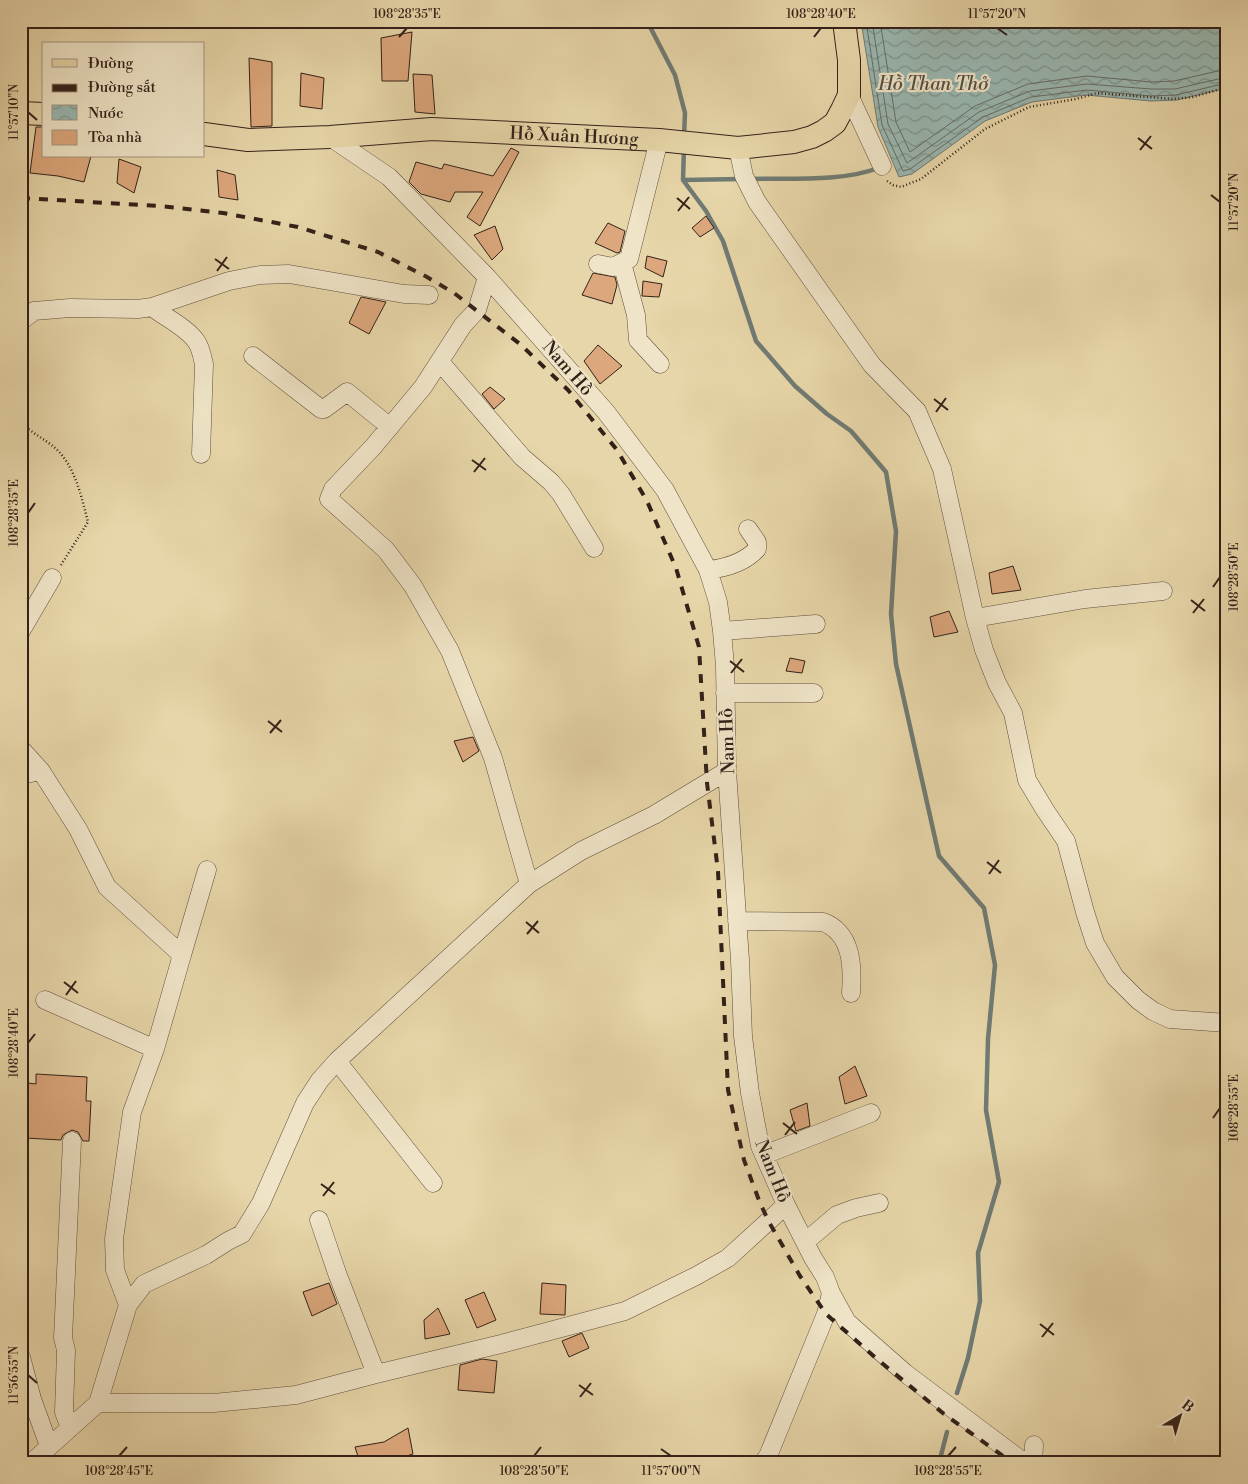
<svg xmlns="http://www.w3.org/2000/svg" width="1248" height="1484" viewBox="0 0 1248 1484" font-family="'Libre Bodoni',serif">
<defs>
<pattern id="water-waves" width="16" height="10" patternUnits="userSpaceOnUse" patternTransform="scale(1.25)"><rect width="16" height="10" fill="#99b7b1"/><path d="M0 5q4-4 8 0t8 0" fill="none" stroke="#7d948f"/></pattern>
</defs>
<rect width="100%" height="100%" fill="#e7d6a9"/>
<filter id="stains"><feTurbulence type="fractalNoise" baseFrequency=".004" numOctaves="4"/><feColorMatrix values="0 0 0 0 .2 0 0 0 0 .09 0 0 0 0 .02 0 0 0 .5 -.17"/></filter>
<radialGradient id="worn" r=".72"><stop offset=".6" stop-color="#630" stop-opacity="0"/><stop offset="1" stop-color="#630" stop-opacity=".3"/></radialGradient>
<path fill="url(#water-waves)" stroke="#707b74" d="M861,21H1227V88L1177,100L1151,101L1086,95L1032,102L985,121L912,174L899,177L878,127Z"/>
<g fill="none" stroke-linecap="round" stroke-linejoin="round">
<path stroke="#666c65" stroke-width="1" d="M866,21L882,125L903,171L910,169L983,117L1031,97L1087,90L1151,96L1176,95L1227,83
M872,21L888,124L907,163L979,112L1030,91L1087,84L1151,89H1175L1227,77
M880,21L896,122L910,152L975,106L1028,84L1087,76L1151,82L1174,81L1227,69"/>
<path stroke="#707b74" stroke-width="4.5" d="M647,21L675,75L685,113L684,136
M684,148L683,180L706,211L723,241L756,341L795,386L827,414L851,431L886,472L896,531L891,614L896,664L939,856L984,908L995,965L988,1039L986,1110L999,1182L978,1253L980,1301L968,1358L957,1393
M751,179C789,178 843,182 878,168
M683,180L741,179
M939,1463L947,1432"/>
</g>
<path fill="#dca77c" stroke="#332119" d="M412,32L408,81H382L381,38Z
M249,58L272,62V126L251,127Z
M301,73L324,78L322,109L300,106Z
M413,74L432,75L435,114L415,112Z
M36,127H44V156H91L84,182L58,176L30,173Z
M511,148L519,152L480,226L467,217L483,192H455L450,202L421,194L409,182L416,162L442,169L444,164L493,176Z
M119,159L141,167L134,193L117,183Z
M217,170L235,175L238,200L219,197Z
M706,216L714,228L700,237L692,228Z
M608,223L625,231L620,252L617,253L595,243Z
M495,226L503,249L492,260L474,235Z
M647,256L667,261L663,277L645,268Z
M593,273L615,277L617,285L612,304L582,295Z
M643,281L662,284L659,297L642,296Z
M361,297L386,302L369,334L349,323Z
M598,345L622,366L600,384L584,361Z
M490,387L505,399L494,409L482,394Z
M1013,566L1021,590L992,594L989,573Z
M949,611L958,632L934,637L930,617Z
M790,658L805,661L802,673L786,671Z
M473,737L479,751L463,762L454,741Z
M855,1066L867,1096L845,1104L839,1077Z
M36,1074L87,1077L86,1101H91L89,1141H83L78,1132L72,1130L63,1135L61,1140L25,1138L28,1083L36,1084Z
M807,1103L810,1126L796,1131L790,1110Z
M329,1283L337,1304L312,1316L303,1292Z
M542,1283L566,1285L565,1315L540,1314Z
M484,1292L496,1320L477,1328L465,1300Z
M438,1308L450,1334L425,1339L424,1320Z
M582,1333L589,1348L569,1357L562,1341Z
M482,1359L497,1361L494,1393L458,1390L460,1365Z
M408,1428L413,1454L390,1461L360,1463L355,1447L384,1442Z"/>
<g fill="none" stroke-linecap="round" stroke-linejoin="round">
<defs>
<path id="minor" d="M849,95L882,166
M330,137L389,177L487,277L606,412L665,490L708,570L718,602L722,631L725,666L727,771L740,960L743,1036L750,1093L760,1146L786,1205L813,1258L825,1277L831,1293L826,1314L768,1456L763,1463
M738,148L744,176L757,202L872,365L917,411L942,469L975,618L984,650L997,683L1013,713L1027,780L1045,810L1066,841L1085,912L1095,943L1115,977L1138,1000L1153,1011L1170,1019L1227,1023
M622,263L636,315L638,340L660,364
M598,264L613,267L629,259L659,140
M487,277L477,310L463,325L423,387L373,447L333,489L329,499L386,550L413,586L450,651L493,758L529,884
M152,307C166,318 186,327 196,341C201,348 202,356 204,364L201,454
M21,321L34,311L70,308L138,309L152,307L229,281L260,275L289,274L404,294L429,295
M253,356L321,409H324L347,392L390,427
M440,362L522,457L551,482L561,494L594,548
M708,570C726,568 744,563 757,549V542L748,529
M975,618L1085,599L1163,591
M21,631L52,578
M722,631L816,624
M725,693H814
M21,749L41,771L78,829L107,887L182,955L155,1049L132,1112L114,1239L115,1270L128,1305
M21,775L41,771
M737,921L823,922C852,933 853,966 851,993
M182,955L207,870
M45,1000L155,1049
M337,1061L433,1183
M764,1155L871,1113
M319,1220L337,1273L376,1374
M805,1242L837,1215L856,1208L879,1203
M831,1293L847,1322L905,1373L1025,1463
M21,1357L32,1399L49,1446
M98,1403H214L296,1395L376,1374L501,1344L625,1311L696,1276L728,1258L786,1205
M70,1428L64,1412L66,1350L63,1338L72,1141
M31,1463L98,1403L128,1305L144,1284L206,1255L228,1241L242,1234L261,1203L305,1103L320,1080L337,1061L529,884L581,851L654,815L727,771
M1033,1463L1034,1445"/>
<g id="major">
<path d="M21,113L44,114"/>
<path id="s1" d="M204,134L248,140L330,137L432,129L659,140L738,148L794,142L812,137L824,131L835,123L842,110L849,95V60L844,21"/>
</g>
</defs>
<use href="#minor" stroke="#604e3d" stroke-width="19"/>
<use href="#major" stroke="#332119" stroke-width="24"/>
<path stroke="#332119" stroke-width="2.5" stroke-dasharray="1 2.5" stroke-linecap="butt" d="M887,181L893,185L901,187L921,179L985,129L1029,107L1076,99L1097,93L1173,99L1193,97L1227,87
M21,422C31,433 45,439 55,448C75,465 82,499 88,522L61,565"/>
<use href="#minor" stroke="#efe4c7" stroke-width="18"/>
<use href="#major" stroke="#e7d6a9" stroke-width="22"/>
<path stroke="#332119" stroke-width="4" stroke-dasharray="9 9" stroke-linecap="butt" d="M21,198L160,206L223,213L298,227L378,252L427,277L454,293L520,344L568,390L617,450L647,501L676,568L699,647L707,783L718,871L728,1090L744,1160L760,1203L769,1222L800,1276L826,1314L877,1359L944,1414L1013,1463"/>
</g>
<path fill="none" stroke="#332119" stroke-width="2" d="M997,28L1007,35M399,37L407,28M814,37L821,28M28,112L37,120M1138,138L1152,149M1140,150L1151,136M1211,195L1220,202M677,198L690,209M678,211L689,197M215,259L229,269M217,271L227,257M934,399L948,410M936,412L946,398M472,460L486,470M474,472L485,458M28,513L35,503M1213,587L1220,577M1191,600L1205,611M1193,613L1204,599M730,661L744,672M731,673L742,659M268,721L282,732M270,733L281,720M987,862L1001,873M989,874L999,860M526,922L539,933M527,934L538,921M64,982L78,993M66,995L76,981M28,1043L35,1034M1213,1118L1220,1108M783,1123L797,1134M785,1135L795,1122M321,1184L335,1194M323,1196L334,1182M1040,1324L1054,1335M1042,1337L1053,1323M28,1375L37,1383M579,1385L593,1395M580,1397L591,1383M661,1449L671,1456M119,1456L127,1447M534,1456L541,1447M948,1456L956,1447"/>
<g text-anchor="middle" stroke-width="4.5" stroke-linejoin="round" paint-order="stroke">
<g font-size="18" fill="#332119" stroke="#efe4c7">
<text dy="6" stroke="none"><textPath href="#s1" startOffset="371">Hồ Xuân Hương</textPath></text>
<text transform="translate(568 368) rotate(49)" y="6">Nam Hồ</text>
<text transform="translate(727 741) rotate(-92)" y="6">Nam Hồ</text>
<text transform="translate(773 1171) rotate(68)" y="6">Nam Hồ</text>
</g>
<g font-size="19" font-style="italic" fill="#524e47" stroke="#efe4c7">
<text x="933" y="90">Hồ Than Thở</text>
</g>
</g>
<rect width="1248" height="1484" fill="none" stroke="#e7d6a9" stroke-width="55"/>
<rect x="42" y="42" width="162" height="115" fill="#efe4c7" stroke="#a49681"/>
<rect x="52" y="59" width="25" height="8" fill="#e7d6a9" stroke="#a49681"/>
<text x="88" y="68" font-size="15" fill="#332119">Đường</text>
<rect x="52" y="84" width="25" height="8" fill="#332119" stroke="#a49681"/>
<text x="88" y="92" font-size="15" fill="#332119">Đường sắt</text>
<rect x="52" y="105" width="25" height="15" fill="url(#water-waves)" stroke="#a49681"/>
<text x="88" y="118" font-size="15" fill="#332119">Nước</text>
<rect x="52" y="130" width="25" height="15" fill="#dca77c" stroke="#a49681"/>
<text x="88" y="142" font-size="15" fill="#332119">Tòa nhà</text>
<g transform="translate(1180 1416) rotate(38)" stroke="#efe4c7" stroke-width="4" paint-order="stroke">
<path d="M0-4L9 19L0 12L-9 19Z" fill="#332119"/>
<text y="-8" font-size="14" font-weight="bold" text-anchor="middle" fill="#332119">B</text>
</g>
<rect x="28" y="28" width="1192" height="1428" fill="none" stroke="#332119" stroke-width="2"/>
<g font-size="12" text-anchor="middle" fill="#332119">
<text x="407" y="18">108°28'35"E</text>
<text x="821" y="18">108°28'40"E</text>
<text x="997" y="18">11°57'20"N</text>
<text transform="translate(14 112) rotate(-90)" y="4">11°57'10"N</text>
<text transform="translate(1234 202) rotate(-90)" y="4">11°57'20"N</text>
<text transform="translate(14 513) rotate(-90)" y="4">108°28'35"E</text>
<text transform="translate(1234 577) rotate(-90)" y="4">108°28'50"E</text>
<text transform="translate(14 1043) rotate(-90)" y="4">108°28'40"E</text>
<text transform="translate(1234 1108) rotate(-90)" y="4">108°28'55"E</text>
<text transform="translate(14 1375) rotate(-90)" y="4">11°56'55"N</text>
<text x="119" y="1475">108°28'45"E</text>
<text x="534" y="1475">108°28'50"E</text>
<text x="671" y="1475">11°57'00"N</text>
<text x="948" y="1475">108°28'55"E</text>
</g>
<rect width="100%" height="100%" filter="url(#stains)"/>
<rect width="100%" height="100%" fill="url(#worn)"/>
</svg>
